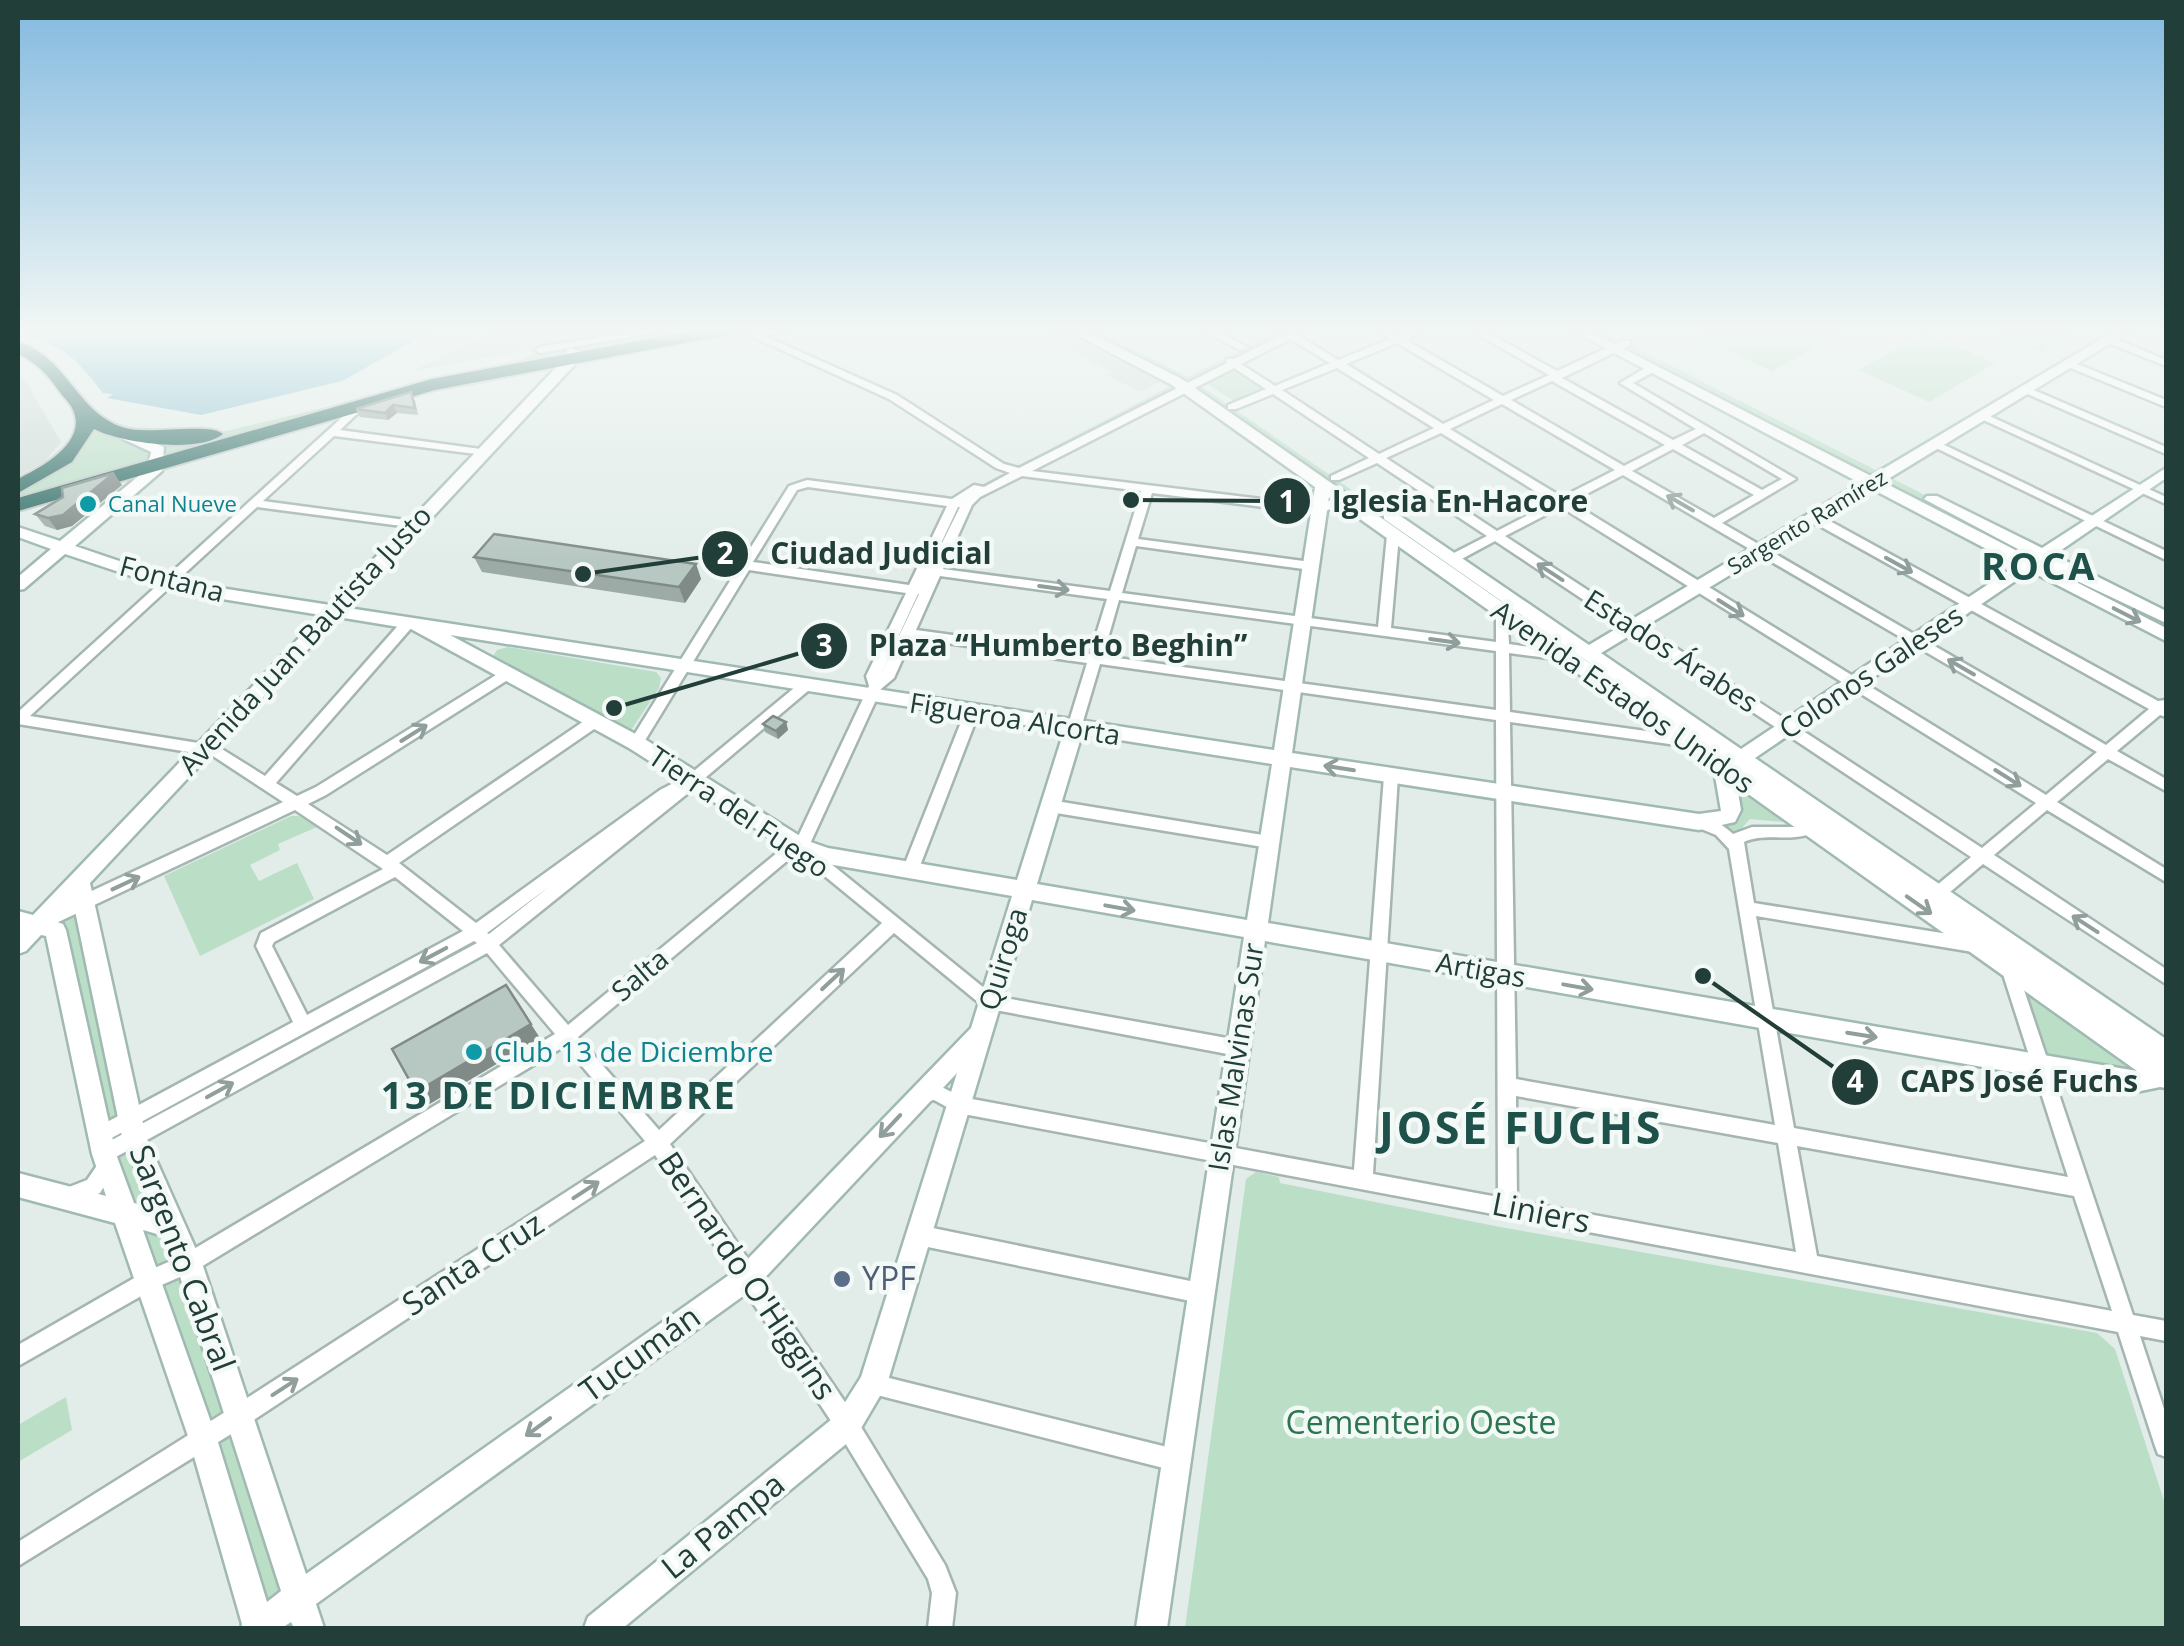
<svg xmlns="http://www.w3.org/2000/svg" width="2184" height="1646" viewBox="0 0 2184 1646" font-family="'Open Sans',sans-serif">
<rect width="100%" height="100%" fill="#e2ede9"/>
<path fill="#d0dcd8" d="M498,329H645L413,371Z
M1057,330L1130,366L1161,381L1141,392L1108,376L1112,372L1043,337Z
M18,376L26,382L61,442L45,461L18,476Z"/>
<path fill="#bbdec7" d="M669,329H732L486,373L18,505V487L32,480L86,428L213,434L518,362L540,350Z
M1071,329H1095L1188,377L1281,329H1302L1198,384L2166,1052V1078L2157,1071L2131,1082L2042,1065L2010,970L1187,389L976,495L876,686L960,496L1176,383Z
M1575,329H1599L2166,618V635Z
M1716,329H1829L1839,334L1772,371L1700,338Z
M1985,329H2074L2076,330L2041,352Z
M1925,333L1995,363L1929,402L1859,370Z
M1234,368L1267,389L1235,402L1206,383Z
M508,647L656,672L661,678L659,688L630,732L492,658L497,650Z
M1739,785L1785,820L1784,822L1750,819L1734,837L1715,823L1733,787Z
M665,794L489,944L135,1137L309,1628H259L150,1280L56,930L38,924L79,881L129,1118L476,932Z
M291,816H299L317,827L278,844L280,850L250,865L259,881L297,863L314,899L200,956L164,876Z
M1256,1172L1279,1177L1280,1183L1500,1227L2097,1333L2115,1349L2166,1507V1628H1185L1246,1179Z
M66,1397L72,1430L18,1462V1425Z"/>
<path fill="#89c1d3" d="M18,329H435L342,381L201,415L107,398L113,394L103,393C75,358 64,343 18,335Z"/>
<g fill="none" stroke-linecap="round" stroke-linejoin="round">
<defs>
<path id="street" d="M650,329H674L540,353L535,350L540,347Z
M736,329H750L756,332L795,329L765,336L897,395L1004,464L1019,468L1227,363L1226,359H1234L1294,329H1307L1298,335L1338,360L1390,339L1375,329H1387L1398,336L1414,329H1428L1406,340L1503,396L1549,375L1468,329H1481L1557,371L1622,341H1630V345L1562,378L1673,440L1696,429L1620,383L1647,367H1655V371L1633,383L1796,479L1722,523L2106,745L2149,709L1809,520V514H1817L2158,701L2166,700V717L2160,715L2117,751L2166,779V791L2108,759L2057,802L2166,869V882L2047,810L1994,855L2166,969V984L1983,864L1943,898H1931L1929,894L1931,890L1971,857L1495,541L1456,562H1448V556L1487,536L1377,463L1339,480H1331V476L1369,458L1273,394L1236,409H1228V405L1266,389L1234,368L1032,471L1318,506L1338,497H1346V501L1320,514L1152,493L1138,539L1311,562L1317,566L1311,570L1136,546L1122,593L1378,627L1387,535L1389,532H1397L1399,535L1391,628L1496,642V612L1502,608L1507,609L1509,644L1572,653L1579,657L1572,661L1509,653L1510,712L1689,737L1691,741L1684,746L1510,722L1516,1079L1775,1125L1729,849L1716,835L1694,826L1692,822L1694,818C1707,815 1724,825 1733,834L1752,827H1794L1797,826L1805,810L1810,808L1817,814L1807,835C1786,841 1764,833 1744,842L1754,903L1973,938L1979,940L1981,945L1979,950L1973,952L1756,916L1794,1128L2068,1177L2001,968L2003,963L2009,961L2015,963L2133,1315L2166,1321V1341L2140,1336L2166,1415V1457L2158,1454L2155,1446L2118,1332L958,1113L934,1100L920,1102L914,1100L911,1094L914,1088L936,1084L961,1097L1354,1170L1384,776L1391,771L1398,776L1373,1174L1498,1197L1496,720L1100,664L1081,728L1074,733L1067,728L1087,663L912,638L894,678L881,689L809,846L994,996L1238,1040L1244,1043L1247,1048L1244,1053L1238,1056L990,1009L984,1007L894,933L670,1144L855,1417L945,1565L956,1593L952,1628H928L932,1593L928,1579L839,1433L655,1155L249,1423L18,1566V1542L233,1407L645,1141L565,1046L196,1270L157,1287L18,1366V1345L143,1273L182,1256L555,1034L487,953L114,1158L117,1165L100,1193L71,1204L64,1201L62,1195L64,1189L87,1180L100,1161L95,1154L97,1148L477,943L474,941L106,1141L100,1144L94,1141L91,1135L94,1129L293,1022L256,946L261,933L383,869L295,810L52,925L46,927L40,925L38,920L40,915L283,802L213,756L18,724V712L349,411L358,413L340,430L488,450L490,452L484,455L334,436L263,501L413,521L417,522V528L257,507L30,716L217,746L265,776L403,620H413L414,623L413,626L276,783L297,796L316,787L504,670H514L516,673L514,676L326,795L308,804L387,855L590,717H600L602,721L600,725L399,863L476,923L660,790L689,775L799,684H809L811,687L809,690L699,783L688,788L687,794L499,945L568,1025L778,852L795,843L869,686L866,676L906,593L749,570L641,747H631L629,743L789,486L807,480L952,499L974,485L984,487L1010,473L996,468L889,399ZM1290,339L1330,363L1275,386L1241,364ZM1397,343L1494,400L1443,424L1346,364ZM1337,368L1434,428L1379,454L1282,390ZM1552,381L1665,445L1624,466L1511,400ZM1502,404L1615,470L1562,497L1450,429ZM1441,433L1553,502L1497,531L1386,458ZM1704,433L1782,479L1762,490L1682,445ZM1673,449L1754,495L1714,518L1632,471ZM1623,475L2097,752L2046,795L1571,502ZM1022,476L1141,491L1110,591L943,569L972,505L980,497ZM808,487L947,506L909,585L753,562L797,490ZM958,507H960L930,567ZM1561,507L2036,803L1982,848L1505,536ZM940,576L1107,599L1090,654L916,630ZM918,594H919L880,676ZM1119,600L1496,651V710L1103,656ZM799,855L882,923L659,1130L578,1037L788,860ZM395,877L463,931L307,1015L272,946L274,942ZM550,886L489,934L487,933ZM1516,1096L1778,1143L1796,1252L1517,1201ZM1797,1146L2074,1196L2112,1311L1817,1256Z
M1201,329H1214L1249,348L1240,350Z
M2106,338H2114L2166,360V366L2106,342Z
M2070,361L2166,400V407L2066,366L2065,364Z
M2027,387L2166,447V454L2023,392V388Z
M1983,413L2166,497V504L1979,418V414Z
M1936,441L2166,551V560L1932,446L1930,444Z
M972,707L979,712L918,871L915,875H905L902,871L965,712Z
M1050,800L1269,836L1274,838L1277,842L1274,846L1269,848L1050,812L1043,806Z
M918,1225L1200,1283L1207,1286L1210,1293L1207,1300L1200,1303L918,1245L911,1242L908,1235L911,1228Z
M873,1374L1175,1449L1183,1452L1186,1460L1183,1468L1175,1471L873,1394L866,1391L863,1384L866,1377Z"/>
<path id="secondary" d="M1065,329H1082L1182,379L1727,759L1384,519V513H1396L1589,645L1860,483L1569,329H1585L1871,476L2118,329H2134L1883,482L2029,557L2031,556L1924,499L1927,496H1937L2042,548L2166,468V478L2054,555L2166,611V623L2041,564L2166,628V641L2030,571L1755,758L2166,1039V1088L2160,1087L2131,1093L1265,941L1167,1628H1136L1244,937L1032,900L887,1384L857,1435L623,1628H584L588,1617L837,1415L861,1377L957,1073L757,1286L316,1604L324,1628H294L291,1622L282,1628H241L242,1624L189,1439L115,1223L18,1197V1173L106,1196L92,1154L46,936L41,935L26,951L18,954V911L33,915L321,615L179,592L65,554L24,589L18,590V577L51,549L18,537V527L60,541L147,469L151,452L121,438L119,435L126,431L164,447L162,471L75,546L181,582L330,605L567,356V349L572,348L579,352V360L348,608L1274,750L1315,487L1172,385ZM1872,489L2017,565L1741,749L1601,653ZM1329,497L1714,770L1721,811L1699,814L1292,753ZM338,617L411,629L629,748L794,853L828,864L1012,896L971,1028L739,1268L306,1574L202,1263L146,1137L90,883ZM450,635L1064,731L1017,880L828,848L808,841L643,738ZM1082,734L1272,764L1247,920L1037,884ZM1290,767L1699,830L1735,822L1741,810L1737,786L2137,1071L1268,923ZM73,901L122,1137L152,1208L134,1203L116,1154L66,930L63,924L54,921ZM143,1230L164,1236L176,1264L281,1591L267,1602L217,1439Z"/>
<path id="highway" d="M702,329H741L732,334L435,390L18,511V498L432,379Z
M18,342C67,356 77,414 125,428C149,435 210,422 223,434C198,454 122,443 94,429L72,462L18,493V479C40,468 88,443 73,410C71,404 63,397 59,391C48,375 36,362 18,354Z"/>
</defs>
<use href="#street" stroke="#a5b5b1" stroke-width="5"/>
<use href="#secondary" stroke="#a0b9b2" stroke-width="5"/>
<use href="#highway" stroke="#c1c9c8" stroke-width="4"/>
<use href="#street" fill="#fff" fill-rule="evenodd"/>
<use href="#secondary" fill="#fff" fill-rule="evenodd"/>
<use href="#highway" fill="#2d6b64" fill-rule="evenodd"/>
</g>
<path fill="#9daba7" d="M415,400L418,415L397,413L388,420L360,417L356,409Z
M122,485L72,526L57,530L45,526L35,514L63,497Z
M474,557L696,564L701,579L685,603L482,572Z
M786,722L788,730L778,739L765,732L763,724Z"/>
<path fill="#808b88" d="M393,405L397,413L388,420L385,413Z
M114,473L122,485L72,526L57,530L48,518Z
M696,564L701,579L685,603L679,587Z
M786,722L788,730L778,739L776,731Z
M515,999L540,1038L428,1105L416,1092Z"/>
<path fill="#b7c7c2" stroke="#808b88" stroke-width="2.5" d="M411,392L415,408L393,405L385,413L356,409Z
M114,473L63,515L48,518L35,514L63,497L62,488Z
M494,534L696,564L679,587L474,557Z
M773,716L786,722L776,731L763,724Z
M506,985L531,1024L416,1092L392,1049Z"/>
<defs><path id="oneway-shaft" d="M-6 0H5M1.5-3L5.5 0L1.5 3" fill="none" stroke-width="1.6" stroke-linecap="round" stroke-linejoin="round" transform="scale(2.5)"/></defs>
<g stroke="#909e9c">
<use href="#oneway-shaft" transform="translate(1680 503) rotate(-150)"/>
<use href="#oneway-shaft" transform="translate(1899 565) rotate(29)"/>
<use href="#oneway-shaft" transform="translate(1550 572) rotate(-147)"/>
<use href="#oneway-shaft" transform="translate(1054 588) rotate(8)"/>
<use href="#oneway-shaft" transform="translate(1731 608) rotate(32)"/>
<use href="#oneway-shaft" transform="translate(2127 615) rotate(27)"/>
<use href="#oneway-shaft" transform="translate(1445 641) rotate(8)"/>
<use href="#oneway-shaft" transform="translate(1961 667) rotate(-150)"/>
<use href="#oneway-shaft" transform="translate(414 733) rotate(-32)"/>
<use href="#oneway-shaft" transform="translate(1339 768) rotate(-171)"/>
<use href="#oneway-shaft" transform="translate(2008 778) rotate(32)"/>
<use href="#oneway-shaft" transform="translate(349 836) rotate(34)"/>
<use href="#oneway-shaft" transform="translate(126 883) rotate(-25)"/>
<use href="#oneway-shaft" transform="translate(1919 905) rotate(35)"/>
<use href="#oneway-shaft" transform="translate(1120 908) rotate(10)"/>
<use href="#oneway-shaft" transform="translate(2085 924) rotate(-147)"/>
<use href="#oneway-shaft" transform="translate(433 955) rotate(152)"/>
<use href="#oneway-shaft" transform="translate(833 979) rotate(-43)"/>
<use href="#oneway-shaft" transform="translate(1578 987) rotate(10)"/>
<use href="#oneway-shaft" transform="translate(1862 1035) rotate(9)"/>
<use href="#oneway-shaft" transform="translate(220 1090) rotate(-29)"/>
<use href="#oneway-shaft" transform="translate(890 1126) rotate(133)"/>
<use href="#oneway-shaft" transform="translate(586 1190) rotate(-33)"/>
<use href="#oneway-shaft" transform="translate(285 1387) rotate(-33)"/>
<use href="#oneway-shaft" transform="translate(538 1427) rotate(144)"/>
</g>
<linearGradient id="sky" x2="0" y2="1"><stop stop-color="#82b9e0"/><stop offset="0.59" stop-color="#f2f7f5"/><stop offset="1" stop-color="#f2f7f5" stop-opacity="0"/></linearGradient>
<rect width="2184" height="560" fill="url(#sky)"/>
<g fill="#0f9aa8" stroke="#f3f9f6" stroke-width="4">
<circle cx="88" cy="504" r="10"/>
<circle cx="474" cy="1052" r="10"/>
</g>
<circle fill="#5c6f8a" stroke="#f3f9f6" stroke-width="4" cx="842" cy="1279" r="10"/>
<g text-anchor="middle" stroke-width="9" stroke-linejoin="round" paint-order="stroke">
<g font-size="22" fill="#0d838f" stroke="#f3f9f6" text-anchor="start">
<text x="108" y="512">Canal Nueve</text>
</g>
<g font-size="22" fill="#223e39" stroke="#f3f9f6">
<text transform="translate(1807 522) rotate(-31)" y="8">Sargento Ramírez</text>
</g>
<g font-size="28" fill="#223e39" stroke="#f3f9f6">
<text transform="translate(172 579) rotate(15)" y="10">Fontana</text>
<text transform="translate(305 640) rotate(-47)" y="10">Avenida Juan Bautista Justo</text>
<text transform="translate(1671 651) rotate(33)" y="10">Estados Árabes</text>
<text transform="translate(1871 672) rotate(-34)" y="10">Colonos Galeses</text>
<text transform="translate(1623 697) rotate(35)" y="10">Avenida Estados Unidos</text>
<text transform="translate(1015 719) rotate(9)" y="10">Figueroa Alcorta</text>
<text transform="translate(739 812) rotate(34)" y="10">Tierra del Fuego</text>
<text transform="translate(1003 959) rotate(-73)" y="10">Quiroga</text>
<text transform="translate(1481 970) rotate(10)" y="10">Artigas</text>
<text transform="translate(640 975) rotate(-40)" y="10">Salta</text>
<text transform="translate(1236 1057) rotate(-81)" y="10">Islas Malvinas Sur</text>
</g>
<g font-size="28" fill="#0d838f" stroke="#f3f9f6" text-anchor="start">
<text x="494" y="1062">Club 13 de Diciembre</text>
</g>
<g font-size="32" fill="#223e39" stroke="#f3f9f6">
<text transform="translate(1541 1213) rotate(11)" y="11">Liniers</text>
<text transform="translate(182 1258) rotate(69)" y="11">Sargento Cabral</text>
<text transform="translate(473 1264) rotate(-33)" y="11">Santa Cruz</text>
<text transform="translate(747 1276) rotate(56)" y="11">Bernardo O'Higgins</text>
<text transform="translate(640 1354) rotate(-36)" y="11">Tucumán</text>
<text transform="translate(723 1526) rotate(-39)" y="11">La Pampa</text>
</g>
<g font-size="32" fill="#4e5e75" stroke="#f3f9f6" text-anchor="start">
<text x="862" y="1290">YPF</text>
</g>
<g font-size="32" fill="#2b764f" stroke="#f3f9f6">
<text x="1421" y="1434">Cementerio Oeste</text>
</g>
<g font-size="38" font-weight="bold" letter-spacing="2.5" fill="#1d5149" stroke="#f3f9f6">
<text x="2039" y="580">ROCA</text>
<text x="559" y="1109">13 DE DICIEMBRE</text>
</g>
<g font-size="45" font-weight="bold" letter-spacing="2.5" fill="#1d5149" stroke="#f3f9f6">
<text x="1521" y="1144">JOSÉ FUCHS</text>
</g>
</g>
<path fill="none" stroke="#223e39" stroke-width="4" d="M1131 500L1287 501M583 574L725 554M614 708L824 646M1703 976L1855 1082"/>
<g fill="#223e39" stroke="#f3f9f6" stroke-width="4">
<circle cx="1131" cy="500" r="10"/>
<circle cx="583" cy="574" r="10"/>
<circle cx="614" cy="708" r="10"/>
<circle cx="1703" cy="976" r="10"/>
<circle cx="1287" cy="501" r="25"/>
<circle cx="725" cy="554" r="25"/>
<circle cx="824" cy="646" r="25"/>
<circle cx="1855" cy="1082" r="25"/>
</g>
<g font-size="30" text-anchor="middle" font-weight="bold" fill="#fff">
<text x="1287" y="512">1</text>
<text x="725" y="564">2</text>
<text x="824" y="656">3</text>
<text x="1855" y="1092">4</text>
</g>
<g font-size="30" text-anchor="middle" font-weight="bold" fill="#223e39" stroke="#f3f9f6" stroke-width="9" stroke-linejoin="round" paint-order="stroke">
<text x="1460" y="512">Iglesia En-Hacore</text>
<text x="881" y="564">Ciudad Judicial</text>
<text x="1058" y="656">Plaza “Humberto Beghin”</text>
<text x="2019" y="1092">CAPS José Fuchs</text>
</g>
<rect width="2184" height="1646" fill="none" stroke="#223e39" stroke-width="40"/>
</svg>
